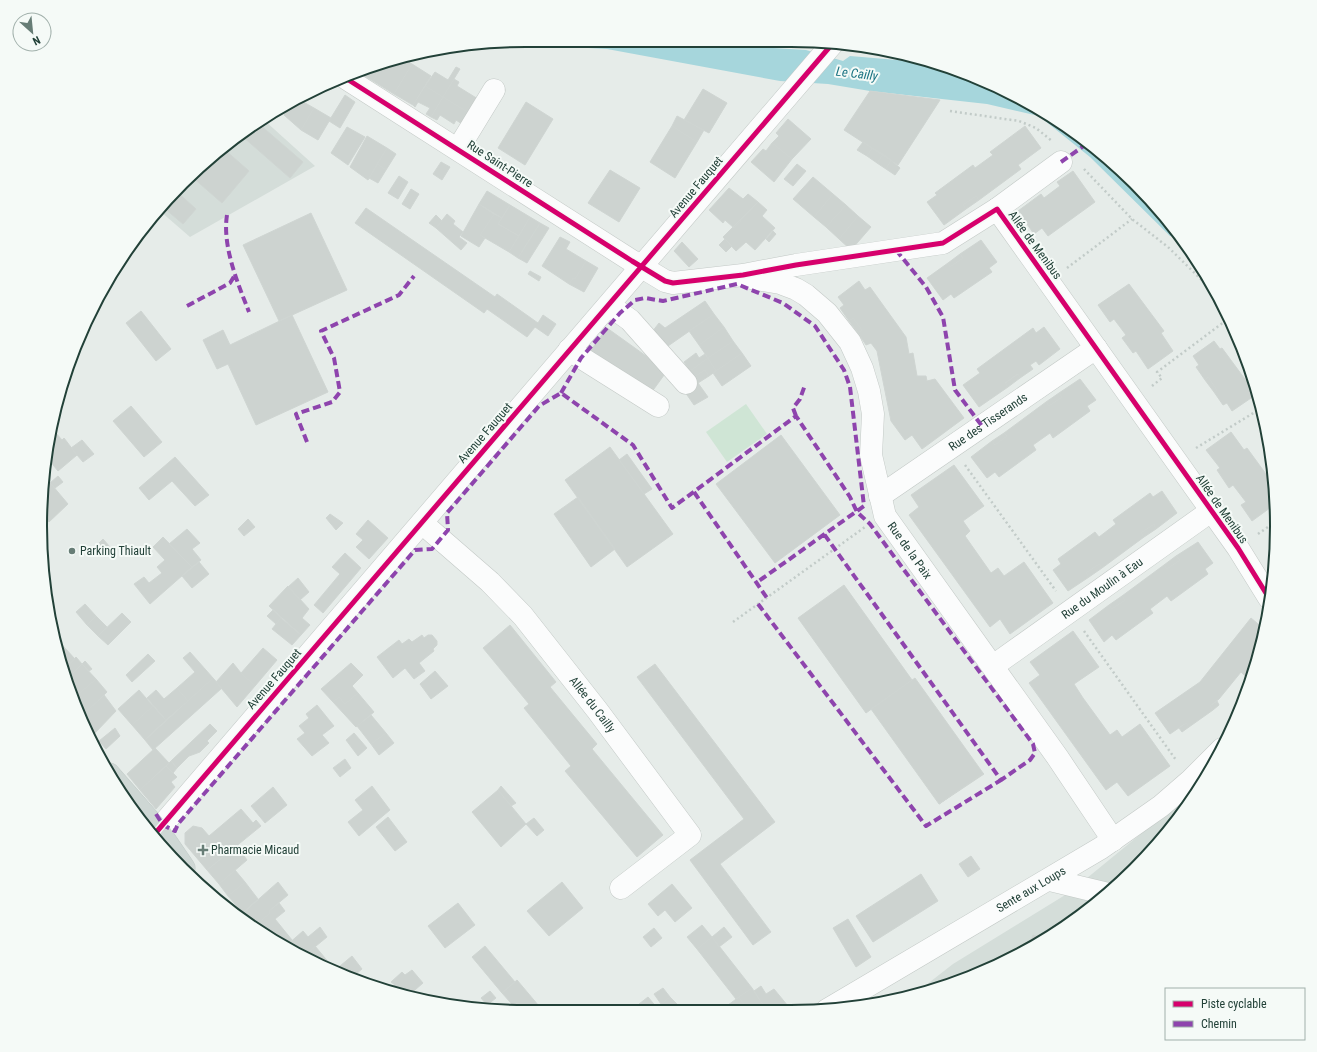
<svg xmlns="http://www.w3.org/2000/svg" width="1317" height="1052" viewBox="0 0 1317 1052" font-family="'Roboto Condensed',sans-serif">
<rect width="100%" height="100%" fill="#e6ece9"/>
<path fill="#d4ddd9" d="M264,120L315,166L190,237L160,211L183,182Z
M1198,787L1176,822L1111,892L1034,947L947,986L917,992L953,964L1070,892Z"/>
<path fill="#cfe5d5" d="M746,404L767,434L727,462L706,432Z"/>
<path fill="#a6d6dc" d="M526,40L722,41L756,47L806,50L843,61L850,56L932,63L947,66L1034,105L1111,160L1157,206L1179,237L1170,236L1090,157L1039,116L987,104L870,91L828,84L780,81L607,49L532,45L520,41Z"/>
<path fill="#cdd3d0" stroke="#cfd5d2" d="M400,57L412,64L394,94L373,81L383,64Z
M383,64L373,81L360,73Z
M412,64L431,76L413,105L394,94Z
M456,67L460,69L443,97L425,86L435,72L448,80Z
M454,79L459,82L457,86L478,99L469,113L443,97Z
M425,86L443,97L431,117L426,114L430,108L418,102L415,107L413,105Z
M703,89L727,103L709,133L684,120Z
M870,91L940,100L898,165L844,130Z
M345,95L355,102L340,128L329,121Z
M443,97L469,113L462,124L456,120L454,124L440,115L437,120L431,117Z
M298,99L314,108L301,130L284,115L292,101Z
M526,102L553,119L525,165L498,148Z
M314,108L331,118L318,140L301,130Z
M677,116L704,130L697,142L672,126Z
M788,119L811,139L792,159L772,143L779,136L776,133Z
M259,124L303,162L290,178L242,136Z
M672,126L697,142L675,178L650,162Z
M1025,126L1041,148L1018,165L1021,169L979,200L976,196L963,205L966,209L944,225L927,202L937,195L935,193L973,165L975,168L993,155L990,152Z
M347,127L365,137L348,165L331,153Z
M367,136L387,148L368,180L350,167Z
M863,142L872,148L867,156L857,150Z
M772,143L792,159L774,182L751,162L763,149L766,151Z
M387,148L396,154L386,170L377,164Z
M872,148L883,154L877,163L867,156Z
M225,150L249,171L222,203L191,176Z
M883,154L891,160L886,169L877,163Z
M891,160L900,168L895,175L886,169Z
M441,162L450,167L442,180L433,174Z
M377,164L386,170L378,183L369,178Z
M797,164L806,171L793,186L784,179Z
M610,170L640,188L619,222L588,203Z
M1073,171L1095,202L1048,236L1042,228L1034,234L1018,211L1041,194L1044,198L1060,186L1057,182Z
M399,176L408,182L398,199L388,193Z
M813,177L833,194L814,217L793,199Z
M729,188L743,199L748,194L758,202L734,228L725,220L723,223L709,210Z
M411,189L419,194L410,209L402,204Z
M176,191L196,209L183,224L163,207Z
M487,191L510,205L502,218L479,204Z
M833,194L846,205L826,227L814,217Z
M976,196L979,200L966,209L963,205Z
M758,202L767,210L762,216L775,228L755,250L746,242L736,251L723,237Z
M479,204L494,214L480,235L485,238L479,247L461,236Z
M510,205L530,217L519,236L498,224Z
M846,205L858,216L839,239L826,227Z
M366,208L495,297L497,294L538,323L543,315L556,324L548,336L535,327L527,337L487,309L484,313L355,223Z
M311,213L347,290L279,321L243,245Z
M447,214L455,221L453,224L463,232L459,237L467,243L461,250L436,228Z
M494,214L502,218L498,224L519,236L509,252L480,235Z
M436,215L442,221L436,228L429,223Z
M858,216L871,227L851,250L839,239Z
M530,217L540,223L518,258L509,252Z
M540,223L549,228L527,263L518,258Z
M773,231L776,234L769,242L766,239Z
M560,237L570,242L566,249L586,261L575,279L573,278L569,284L542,266Z
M725,239L732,246L726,252L719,245Z
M981,240L997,262L989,268L992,272L954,298L951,294L943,300L927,278L948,263L950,267L963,258L960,254Z
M682,242L698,259L689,267L674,251Z
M960,254L963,258L950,267L948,263Z
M586,261L598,268L584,292L569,284L573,278L575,279Z
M530,271L541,277L539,281L528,274Z
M859,281L865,290L870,287L906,337L909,354L913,353L917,376H926L927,381L935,379L964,418L922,449L912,435L905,440L891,421L877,351L871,343L866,345L858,333L862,330L853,318L849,321L840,308L844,305L838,297Z
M1129,284L1164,331L1161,333L1173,351L1148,369L1136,351L1133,353L1122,338L1126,335L1114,319L1110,322L1098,305Z
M705,301L714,314L668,346L652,332L659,323L665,328Z
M141,311L171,349L156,361L126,323Z
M714,314L724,327L699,345L689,331Z
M292,315L328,392L256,425L228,364L217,369L203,340L223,330L230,345Z
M853,318L862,330L858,333L849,321Z
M724,327L733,341L708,358L699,345Z
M1044,327L1060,349L1039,365L1036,361L1030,365L1033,369L1020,378L1018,374L1005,383L1008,387L979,407L963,385L980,373L977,369L1033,328L1036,333Z
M607,328L667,371L651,393L591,350Z
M733,341L742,353L716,371L708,358Z
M1214,341L1220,349L1222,348L1250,386L1248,388L1254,396L1232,411L1227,403L1223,405L1214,392L1217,390L1208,377L1205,380L1196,367L1199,365L1193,356Z
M696,353L699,358L705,354L708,358L690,371L684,362Z
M742,353L751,366L722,386L713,373Z
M708,358L716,371L709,376L705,370L694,377L690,371Z
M705,370L709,376L698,383L694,377Z
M1018,374L1020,378L1008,387L1005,383Z
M1208,377L1217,390L1214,392L1205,380Z
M1080,379L1096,400L1087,406L1090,411L1053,438L1050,433L1033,445L1036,450L999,477L995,472L987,478L971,457L992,441L995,445L1007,436L1004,433L1046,402L1049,406L1062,397L1059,393Z
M698,383L708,397L694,405L685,392Z
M1059,393L1062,397L1049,406L1046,402Z
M131,406L162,442L144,457L113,421Z
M55,432L62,440L64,438L77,455L58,471L49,460L52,435Z
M1231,432L1244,450L1247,448L1274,485V505L1252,521L1241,505L1246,502L1233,485L1229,488L1217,470L1220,468L1206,450Z
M1004,433L1007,436L995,445L992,441Z
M781,435L840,515L775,563L716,484Z
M82,440L94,454L83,462L71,448Z
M610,447L673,534L627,567L565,480Z
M627,454L652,489L644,494L619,460Z
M175,457L209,495L195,506L172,481L149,500L139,488Z
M954,465L984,506L963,521L970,531L965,536L991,573L998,568L1004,576L1024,562L1053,603L1010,634L1000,619L990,627L909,515L919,507L911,495Z
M58,476L63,482L55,488L50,483Z
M46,478L52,485L44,492Z
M52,485L68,504L49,522L42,512L44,492Z
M1162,491L1177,513L1156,529L1154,524L1141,533L1144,537L1102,568L1099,564L1086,573L1089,577L1068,591L1053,570L1061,564L1058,559L1095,532L1099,537L1116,524L1113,520L1150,493L1153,497Z
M578,497L615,549L591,567L554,514Z
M330,514L343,523L336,530L326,518Z
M248,519L255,527L244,536L238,529Z
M368,520L388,538L369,559L356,547L363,540L356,534Z
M1154,524L1156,529L1144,537L1141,533Z
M187,529L200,543L192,549L201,560L192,567L169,544Z
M163,537L192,567L150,604L134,584L144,577L149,583L162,573L157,567L165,560L153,547Z
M103,539L110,547L105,550L99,543Z
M1198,542L1213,563L1205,569L1208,574L1171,601L1167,596L1150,609L1153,613L1116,640L1112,635L1104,642L1089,620L1109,605L1112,609L1125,600L1122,596L1164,565L1167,569L1180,560L1176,556Z
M345,553L361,568L323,613L314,605L340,574L332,567Z
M1176,556L1180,560L1167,569L1164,565Z
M199,562L209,574L192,588L182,576Z
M1099,564L1102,568L1089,577L1086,573Z
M298,578L309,592L300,600L288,587Z
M844,585L912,680L866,713L798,618Z
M288,586L309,609L302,618L310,625L301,635L269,606Z
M1122,596L1125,600L1112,609L1109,605Z
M85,604L96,616L87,625L76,612Z
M273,610L281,618L276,624L267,616Z
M122,613L131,622L108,645L98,636Z
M96,616L107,627L98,636L87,625Z
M281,618L301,635L292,645L272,629Z
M1251,618L1264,629L1258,659L1245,676L1241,672L1219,699L1210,706L1213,710L1189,727L1186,723L1170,734L1155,713L1200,682Z
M510,625L556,682L550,687L597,744L592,749L663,835L637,857L565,771L571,766L524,708L529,704L483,648Z
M1073,631L1099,667L1074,684L1083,698L1110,735L1117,730L1122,737L1140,724L1170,766L1128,796L1117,782L1106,790L1029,683L1040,675L1030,662Z
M422,635L424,638L428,635H432L437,641V645L433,649L434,651L419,663L425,671L414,679L405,668L393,678L377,657L399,640L402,644L409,639L412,642Z
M54,636L75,659L64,669L57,652Z
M263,648L277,660L255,686L241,673Z
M190,652L213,678L188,701L177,688L195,672L183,658Z
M148,654L155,661L132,682L126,675Z
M76,657L82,664L70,676L65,669Z
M85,661L92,669L89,671L82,664Z
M233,663L241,673L255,686L237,707L216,682Z
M351,663L363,675L352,686L358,693L345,704L339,697L333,702L321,689Z
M82,664L96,679L75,697L68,678Z
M655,664L775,822L720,864L771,932L753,945L690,860L744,819L637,677Z
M435,671L448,686L431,699L420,684Z
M213,678L222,688L153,750L145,740Z
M915,678L983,773L939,804L871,709Z
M96,679L107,692L83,715L75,697Z
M177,688L188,701L166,720L147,698L156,690L164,699Z
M139,690L153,706L132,725L118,709Z
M358,693L374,712L356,727L333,702L339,697L345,704Z
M104,695L116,711L94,734L88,727L83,715Z
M1217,701L1219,705L1213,710L1210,706Z
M317,705L334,726L322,735L329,743L312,756L297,739L305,733L299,726L309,718L306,714Z
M153,706L166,720L145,740L132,725Z
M371,715L386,733L371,744L357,726Z
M1186,723L1189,727L1182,732L1179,728Z
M210,724L217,731L207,741L209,743L200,752L189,756L177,768L171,761Z
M115,728L120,736L106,749L99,741Z
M354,733L367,748L358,756L346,740Z
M386,733L394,743L379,755L371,744Z
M155,748L169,763L140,790L127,774Z
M345,759L351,768L340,777L333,768Z
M171,761L177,768L173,773L166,766Z
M166,766L177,777L171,782L175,787L156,809L140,790Z
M983,773L984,774L939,804Z
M372,786L390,810L359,836L348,822L363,810L355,800Z
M501,786L516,803L511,806L498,790Z
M273,787L287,805L265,823L251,806Z
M498,790L526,824L501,847L472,812Z
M241,809L253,823L256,820L261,826L207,870L185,844V833L193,826L202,828L209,836Z
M388,817L407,842L395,851L376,827Z
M534,818L544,830L537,836L526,824Z
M237,846L247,860L219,884L207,870Z
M971,856L980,869L968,877L959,864Z
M235,870L245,882L228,896L219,884Z
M921,874L938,901L873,942L856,916Z
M245,882L258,899L243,913L228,896Z
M278,882L288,895L269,911L270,913L255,926L243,913Z
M562,882L583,908L549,936L527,911Z
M672,884L692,908L675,922L665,910L658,916L648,904Z
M279,903L285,911L275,919L292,940L287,945L255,926L270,913L269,911Z
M458,903L475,925L445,948L428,926Z
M848,919L871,957L856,967L833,928Z
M702,925L712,937L697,949L687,937Z
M320,927L327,937L305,955L287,945L303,931L308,937Z
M724,927L732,937L719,947L712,937Z
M654,928L662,938L651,947L643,937Z
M1033,935L1045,939L1028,949Z
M712,937L752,988L736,999L697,949Z
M315,946L335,970L334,971L305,955Z
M485,946L515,982L502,993L472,957Z
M352,956L362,969L351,978L334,971Z
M412,970L423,983L408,996L389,990L395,985L391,982L402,972L405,975Z
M517,980L544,1012L518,1011L502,993Z
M761,986L766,994L774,989L788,1006L779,1011H767L754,991Z
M663,988L670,997L661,1004L654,994Z
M752,988L754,991L767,1011H748L739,997Z
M490,991L496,998L487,1005L481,998Z
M648,997L658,1009L654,1012H644L639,1004Z
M670,997L679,1006L672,1011H668L661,1004Z
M739,997L748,1011H732L728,1005Z
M679,1006L687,1011H672Z"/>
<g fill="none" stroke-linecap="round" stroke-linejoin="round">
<defs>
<g id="minor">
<path d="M347,79L632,261L665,281L673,283L743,275L796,265L943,243L997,209L1238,548L1269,598"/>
<path d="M458,149L494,90"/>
<path d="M997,209L1061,162"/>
<path id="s1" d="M751,278L780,283L796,289L806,295L827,313L850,342L862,368L869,391L873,414L871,455L885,516L1058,758L1113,840"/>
<path d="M609,305L630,320L686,383"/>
<path d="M569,350L658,406"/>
<path id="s2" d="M880,496L1096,348"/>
<path id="s3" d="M422,523L490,582L523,616L597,710L690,835L621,888"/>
<path id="s4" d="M993,666L1211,511"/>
<path d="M153,836L833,43"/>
<path d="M1050,880L1108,894"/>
<path id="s5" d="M827,1010L1101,848L1161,806L1191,780L1222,749"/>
</g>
<path id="major" d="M109,774L158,830L184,868"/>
</defs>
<use href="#minor" stroke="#c3c9c6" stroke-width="23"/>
<use href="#major" stroke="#c2cbc8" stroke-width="23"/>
<path stroke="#c2cbc8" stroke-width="2.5" stroke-dasharray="2 3" stroke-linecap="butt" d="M950,111L1019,121L1036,128L1052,141
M1084,169L1132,219L1168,247L1217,295
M1067,268L1132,219
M1152,386L1162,378L1157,372L1228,319
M1196,448L1260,409
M965,465L1056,591
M1258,534L1275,522
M733,622L865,527
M1084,631L1176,760"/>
<use href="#minor" stroke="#fbfcfc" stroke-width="22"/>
<use href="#major" stroke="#ced7d4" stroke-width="22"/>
<path stroke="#8e44ad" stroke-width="4" stroke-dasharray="8 4" stroke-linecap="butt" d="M1061,162L1088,143
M227,215C222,246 238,284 249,312
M896,250L926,287L943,317L955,390L982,426
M187,306L230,283L235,275
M561,393L581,358L620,313L635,300L645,298L663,301L737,284L783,303L815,326L844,370L850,387L864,506L756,583
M796,416L793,408L800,399L805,385
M307,442L296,414L332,402L340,392L334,358L321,331L399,295L414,276
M694,492L767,598
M758,604L926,826L1001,780
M156,814L163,825L175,831L178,824L415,550L432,549L448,530L447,513L539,406L561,393L633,445L672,508L796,416L850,497L857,512L870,524L1033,744L1035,753L1030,760L1001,780L824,534"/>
<defs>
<path id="cycleway" d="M347,79L632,261L665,281L673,283L743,275L796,265L943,243L997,209L1238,548L1269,598
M153,836L833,43"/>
</defs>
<use href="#cycleway" stroke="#f5faf7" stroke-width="8"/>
<use href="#cycleway" stroke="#d6006c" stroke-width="5"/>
</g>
<g fill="#677d76" stroke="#f5faf7" stroke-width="1.5">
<circle cx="72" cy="551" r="4"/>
<path d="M201 844h4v4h4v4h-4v4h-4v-4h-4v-4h4z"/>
</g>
<g text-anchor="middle" stroke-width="4" stroke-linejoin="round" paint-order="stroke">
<g font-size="12" fill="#224138" stroke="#f5faf7">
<text transform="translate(500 164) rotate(33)" y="4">Rue Saint-Pierre</text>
<text transform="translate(696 187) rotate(-50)" y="4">Avenue Fauquet</text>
<text transform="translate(1035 245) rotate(54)" y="4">Allée de Menibus</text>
<text dy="4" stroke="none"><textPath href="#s2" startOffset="131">Rue des Tisserands</textPath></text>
<text transform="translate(485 433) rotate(-49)" y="4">Avenue Fauquet</text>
<text transform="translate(1222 509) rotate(55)" y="4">Allée de Menibus</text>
<text dy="4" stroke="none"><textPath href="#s1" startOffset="345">Rue de la Paix</textPath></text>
<text dy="4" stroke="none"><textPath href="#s4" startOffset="134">Rue du Moulin à Eau</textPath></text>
<text transform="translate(274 679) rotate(-49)" y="4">Avenue Fauquet</text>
<text dy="4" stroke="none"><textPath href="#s3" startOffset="250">Allée du Cailly</textPath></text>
<text dy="4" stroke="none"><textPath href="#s5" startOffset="237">Sente aux Loups</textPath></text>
</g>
<g font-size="12" fill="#224138" stroke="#f5faf7" text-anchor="start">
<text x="80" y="555">Parking Thiault</text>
<text x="211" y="854">Pharmacie Micaud</text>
</g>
<g font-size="13" font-style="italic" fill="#187281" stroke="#f5faf7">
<text transform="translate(857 73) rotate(7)" y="5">Le Cailly</text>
</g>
</g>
<path d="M0 0H1317V1052H0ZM526 47H791A479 479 0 0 1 1270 526V526A479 479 0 0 1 791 1005H526A479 479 0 0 1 47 526V526A479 479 0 0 1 526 47Z" fill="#f5faf7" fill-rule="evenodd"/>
<path fill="none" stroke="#224138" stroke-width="2" d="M526 47H791A479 479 0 0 1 1270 526V526A479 479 0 0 1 791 1005H526A479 479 0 0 1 47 526V526A479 479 0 0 1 526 47Z"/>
<rect x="1165" y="988" width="140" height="52" fill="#f5faf7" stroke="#a1b0ab"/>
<rect x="1173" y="1001" width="20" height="6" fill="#d6006c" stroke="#a1b0ab"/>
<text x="1201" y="1008" font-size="12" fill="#224138">Piste cyclable</text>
<rect x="1173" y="1021" width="20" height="6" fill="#8e44ad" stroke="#a1b0ab"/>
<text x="1201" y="1028" font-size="12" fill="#224138">Chemin</text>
<g transform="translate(32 32) rotate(153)"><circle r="19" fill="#f5faf7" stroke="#a1b0ab"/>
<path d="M0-3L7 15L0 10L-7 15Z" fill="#677d76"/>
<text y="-6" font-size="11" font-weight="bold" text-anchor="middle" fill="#224138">N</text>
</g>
</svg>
